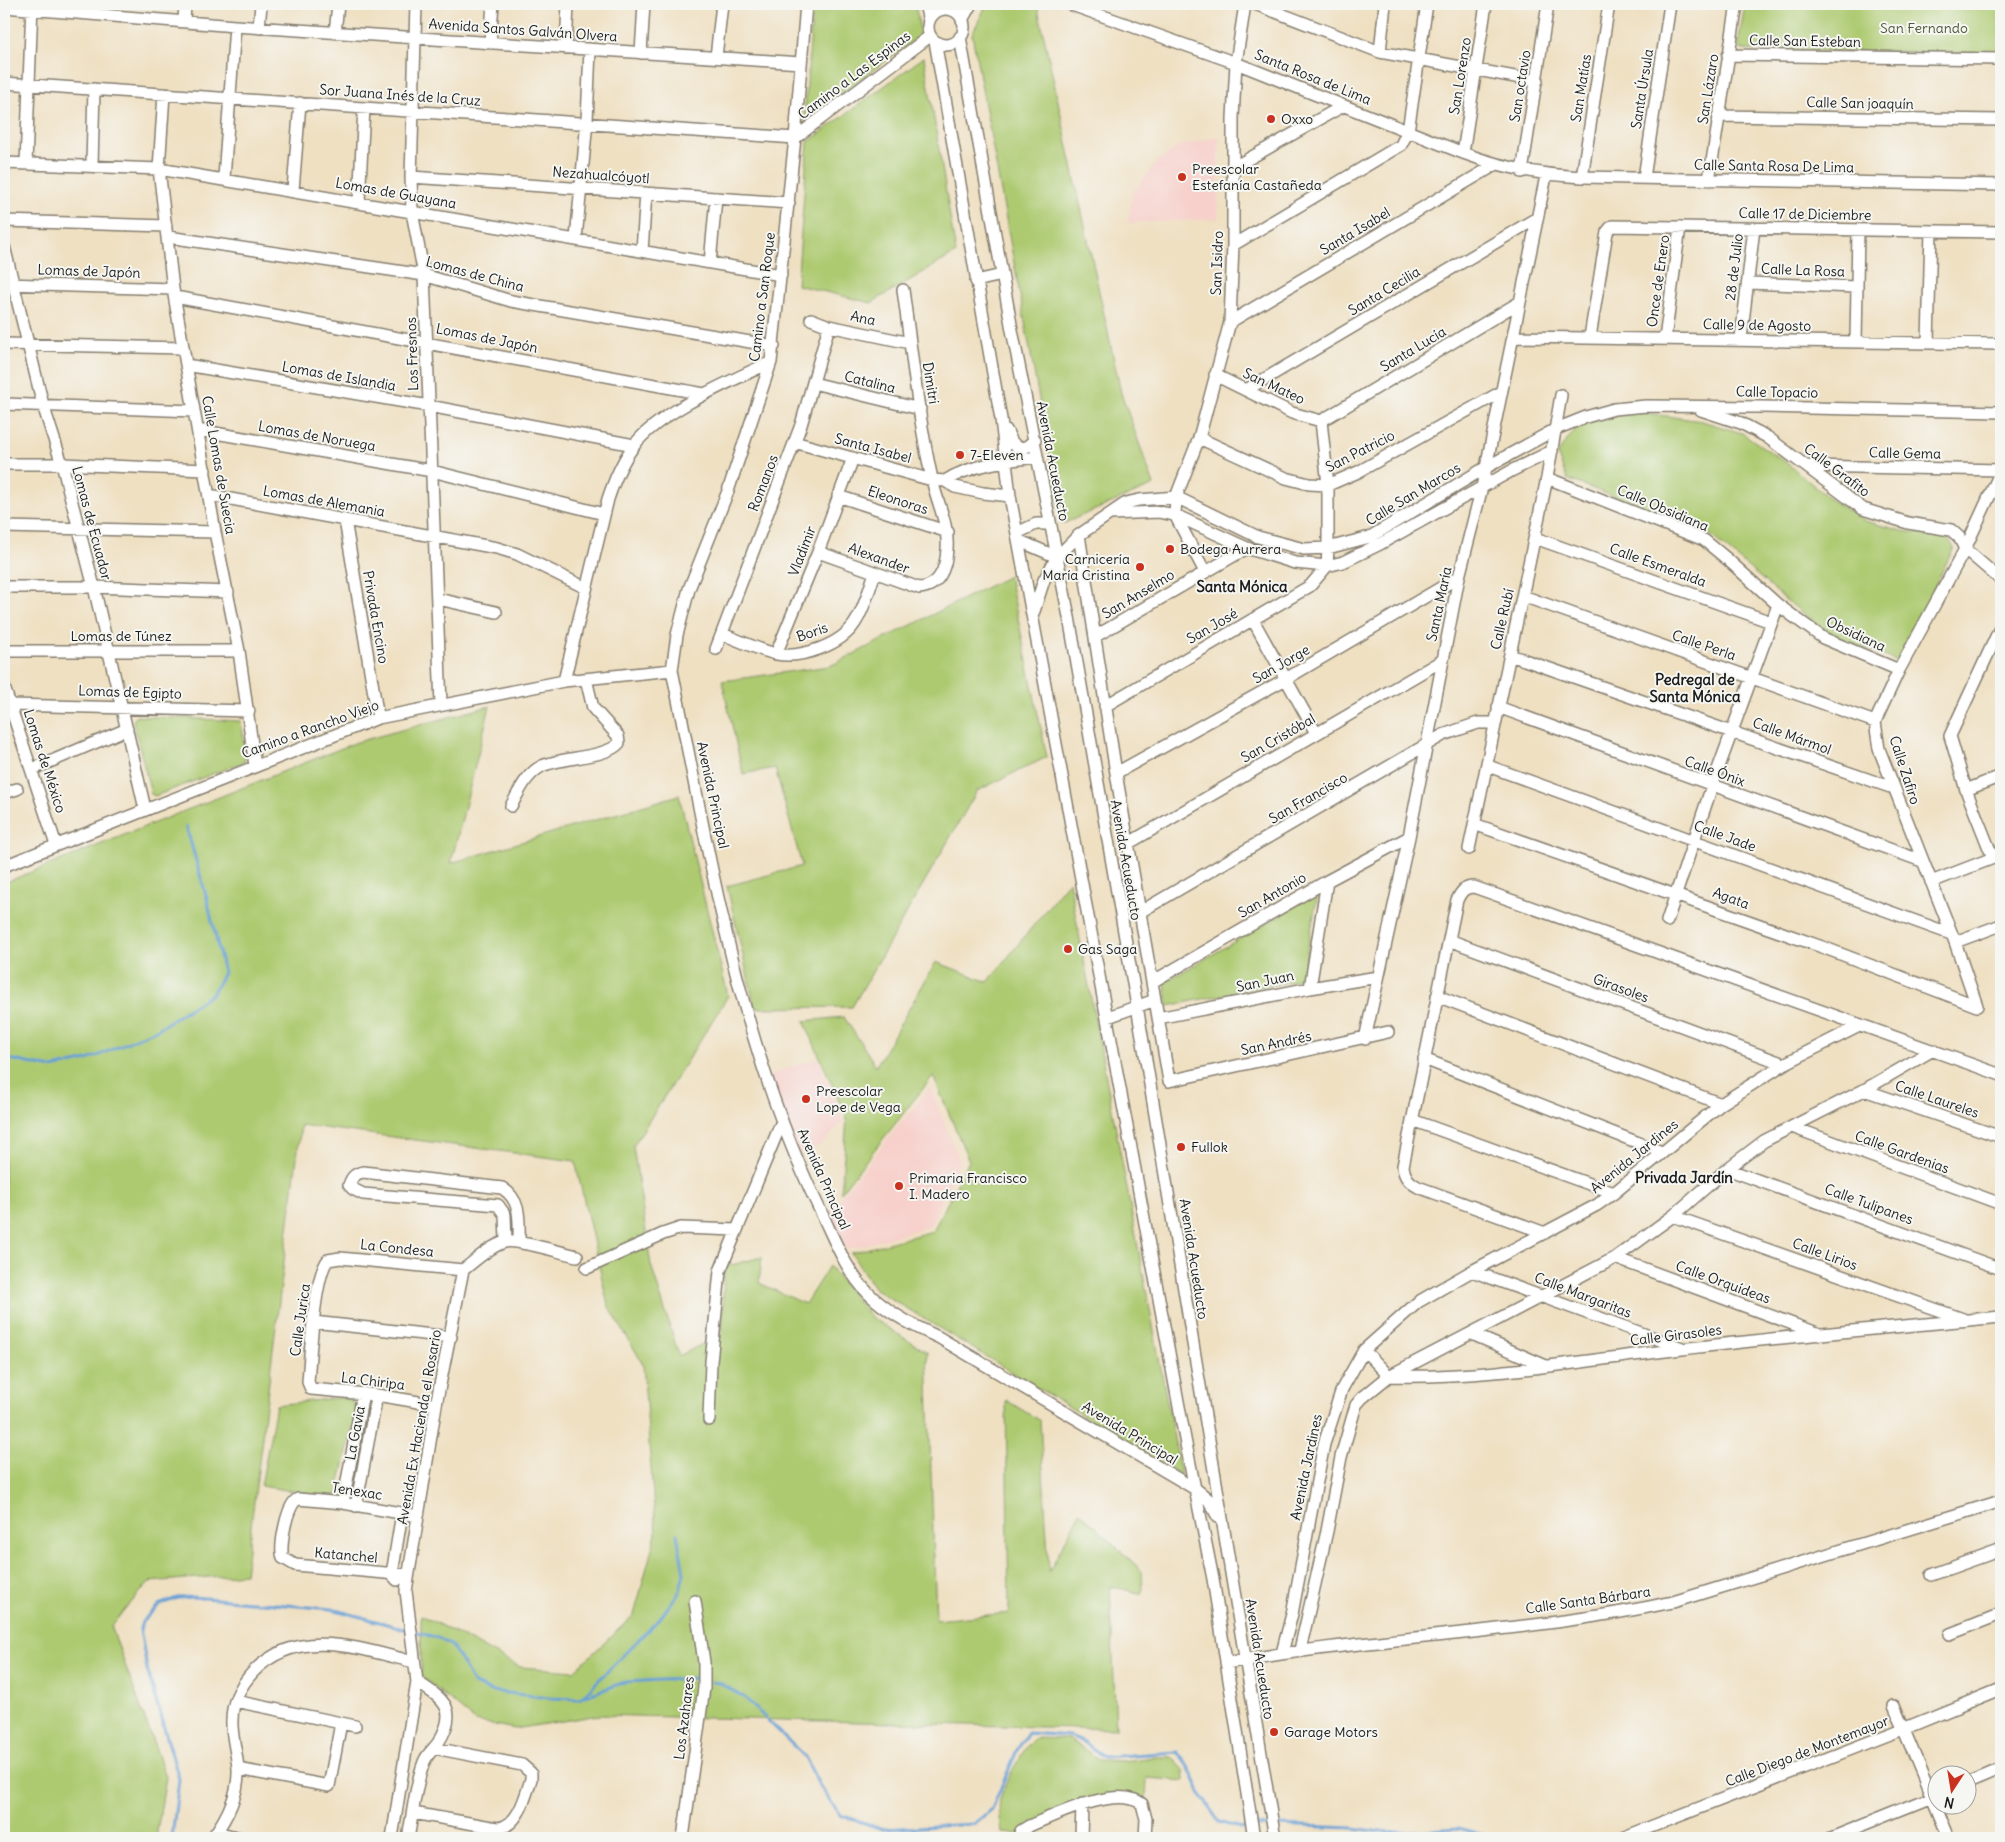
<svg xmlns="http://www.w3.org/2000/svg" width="2005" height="1842" viewBox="0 0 2005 1842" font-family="Delius,sans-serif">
<rect width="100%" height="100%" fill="#f6f6f2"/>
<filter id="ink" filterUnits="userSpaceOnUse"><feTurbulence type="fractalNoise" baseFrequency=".02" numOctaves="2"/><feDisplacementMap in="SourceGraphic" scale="10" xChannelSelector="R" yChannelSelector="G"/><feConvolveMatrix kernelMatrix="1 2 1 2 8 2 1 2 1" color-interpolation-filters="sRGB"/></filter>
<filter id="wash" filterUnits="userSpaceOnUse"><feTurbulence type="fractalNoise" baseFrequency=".0096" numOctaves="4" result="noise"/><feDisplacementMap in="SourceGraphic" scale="20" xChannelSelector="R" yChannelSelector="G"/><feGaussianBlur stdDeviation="1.12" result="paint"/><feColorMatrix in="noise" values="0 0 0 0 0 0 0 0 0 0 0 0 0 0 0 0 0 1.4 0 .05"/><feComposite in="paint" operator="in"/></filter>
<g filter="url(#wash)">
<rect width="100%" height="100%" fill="#efe0c2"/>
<path fill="#f7d0cb" d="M1219,136L1218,219L1128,223L1132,193L1158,161L1180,146Z
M818,1058L843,1122L821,1145L799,1154L769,1075Z
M930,1087L960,1161L930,1226L846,1250L829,1211Z"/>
<path fill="#adca71" stroke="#647346" d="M813,4H915L921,35L804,121Z
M987,4H1037L1121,393L1154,485L1062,524L972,34Z
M1745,4H2001V53L1742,50L1738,45Z
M924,57L956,253L871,303L797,285L808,142Z
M1637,412L1702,421L1742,433L1787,463L1831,500L1865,521L1902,531L1947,536L1954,548L1897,661L1833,636L1786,600L1706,531L1567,479L1557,454L1574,431L1595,420Z
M1009,576L1047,757L977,791L852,1007L755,1008L727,886L802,866L775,768L743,774L722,681L830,666Z
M490,706L451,863L679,795L728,996L633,1146L651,1265L679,1356L722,1334L724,1267L762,1257L759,1283L805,1304L829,1266L872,1318L927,1352L936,1620L1009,1613L1006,1400L1040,1421L1049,1572L1080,1512L1142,1571L1143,1594L1110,1586L1116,1729L599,1715L515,1729L475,1721L421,1676V1615L520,1667L574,1671L634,1615L656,1534L643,1364L608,1305L575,1161L301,1125L245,1574L149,1582L111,1626L166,1777L156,1838H4V883L357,742Z
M136,716L241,721L246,754L244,762L155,796L151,794L133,721Z
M1069,881L1181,1475L875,1289L851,1253L933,1231L969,1161L933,1076L841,1192L847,1119L804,1021L844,1017L876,1066L936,962L988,982Z
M1318,893L1302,979L1168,1006L1165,982Z
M337,1398H346L356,1405L357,1410L336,1498L261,1486L276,1405Z
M1035,1738L1069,1739L1100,1760L1123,1761L1154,1757H1172L1184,1770L1185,1781L1147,1778L1146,1799H1111L1019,1834L1002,1833C1001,1823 998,1810 1000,1800C1003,1786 1024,1746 1035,1738Z"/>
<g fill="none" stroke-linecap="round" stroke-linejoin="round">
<path stroke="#669fd5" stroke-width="3" d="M4,1058L52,1068L88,1060L158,1029L212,994L224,973L207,899L186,826
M712,1682L720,1683L745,1698L805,1757L818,1783L840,1815L883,1829L974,1824L992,1809L1017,1750L1028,1733L1070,1736L1084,1742L1104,1757L1177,1752L1188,1766L1203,1798L1219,1822L1241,1828L1270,1826
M583,1697L625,1682L697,1678
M1276,1825L1352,1828L1388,1833L1458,1828L1494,1838
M172,1838L179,1779L147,1669L140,1629L142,1622L159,1605L177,1598L193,1597L332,1609L438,1638L452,1646L474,1684L492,1691L549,1698L580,1699L660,1618L680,1591L684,1573L677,1534"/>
</g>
</g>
<g filter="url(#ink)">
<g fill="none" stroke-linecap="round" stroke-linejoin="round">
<defs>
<path id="minor" d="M416,4L411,177L412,212L424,275L441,705
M806,4L795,138L771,362L728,491L689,589L677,635L672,670C709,852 737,1039 819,1208C833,1236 845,1270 868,1293C887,1312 913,1326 938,1337L1197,1490L1208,1499L1218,1517
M925,4L929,21
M1069,4L1236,63L1463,153C1503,168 1539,175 1582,177L2001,185
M1255,4L1380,52L1537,81
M4,7L235,26L801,63
M928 27a18 18 0 1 1 36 0a18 18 0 1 1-36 0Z
M962,20L971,4
M184,21L185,4
M259,28L261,4
M335,33L338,4
M960,37L1012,330L1069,617L1137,1006L1275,1838
M935,41L1001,419L1010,496L1185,1439L1213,1579L1254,1838
M490,43L493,4
M566,48L568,4
M1380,52L1385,4
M641,53L644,4
M1728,55L2001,59
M716,57L722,4
M4,83L795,138
M164,94L159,169L173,289L215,532L239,651L255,766
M1718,116L2001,120
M795,138L930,36
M1463,153L1486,4
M4,163L159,169L781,275
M26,164L32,4
M92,165L94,89
M1234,167L1343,106
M1522,172L1548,4
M411,177L789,203
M1582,177L1609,4
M224,178L235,26
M1644,178L1670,4
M1709,180L1737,4
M293,190L300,103
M359,202L364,108
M4,221L166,226
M168,237L424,275L511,301L774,346
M576,239L587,121L590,49
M1233,245L1401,145L1408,131L1427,4
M4,246L43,405L62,464L94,587L145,809
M642,251L646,193
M710,263L716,198
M976,281L1002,275
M1748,283L1857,287
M5,284L173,289
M175,297L704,394
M811,319L829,326L910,343
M1230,322L1495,165
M1513,337L2001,344
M1590,337L1607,232L1612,226L2001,232
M1665,339L1680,227
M1741,339L1754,228
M1856,342L1858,230
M1928,343L1931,231
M4,344L183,348
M186,365L429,406L634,445
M1215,375L1292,413L1321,421
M813,383L920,409
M1246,390L1537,218
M4,404L194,411
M1701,410L1741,423L1767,437L1863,509L1908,523L1951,530L1959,537L1965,549L2001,580
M1321,421L1520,302
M198,430L432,471L604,514
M1006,430L1012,442L1018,448L1026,447L1035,440
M1199,438L1286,478L1309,484L1328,485L1358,472L1501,392
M794,442L932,480L945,481L955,487L983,493L1010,496
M4,464H62L205,470
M1807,466L2001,470
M1547,478L1704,540L1727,559L1778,605L1823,638L1899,670
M945,481C969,465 1008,460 1037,457
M209,495L497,548L517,554L586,588
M838,496L948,532
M1110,514L1159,512L1175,515L1247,548L1295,563L1327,566L1343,562L1380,544L1513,470L1552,451
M345,520L378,718
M4,527L215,532
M1017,533L1036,524H1050
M1079,535L1116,773L1169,1081L1388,1032
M1535,538L1771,622
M1020,541L1057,557
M818,552L919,588C939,587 946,568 947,549C949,524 937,503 932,479C918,417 912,353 903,290
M1205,572L1175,515L1176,497L1199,438L1230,322L1233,245V118L1236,63L1245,4
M4,587H94L228,592
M1523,596L1875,722
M438,599L496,612
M1034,611L1044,580L1057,557L1079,535L1126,503L1139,500L1176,497L1258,537L1304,549L1328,548L1370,537L1485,468L1556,429L1586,417L1614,409L1646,406L1761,407L2001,412
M1253,620L1316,733
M722,634C739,640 758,650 776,654C801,659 841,645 855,623C865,608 869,589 875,573
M1096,636L1247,548
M716,649L801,425L829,326
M4,651H239
M776,654L818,552L853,458
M1510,655L1893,788
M564,681L608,499C614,481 621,463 633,447C656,413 733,380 771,362
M4,687L56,845
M10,705L249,711
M1105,706L1310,586L1327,566L1328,548V485L1321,421
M1498,707L1922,861
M1488,766L1951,934
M33,769L127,729
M1116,773L1284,680L1459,577
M1966,790L2001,776
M4,793L17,789
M511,806C519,792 526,774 542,766C561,757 607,758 619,743L618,736L593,708L586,679
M1474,824L1825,948L1977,1006
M1129,843L1443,660
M1469,849L1547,478L1561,395
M1993,858L1966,790L1950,736L2001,626
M4,866L378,718L564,681L672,670
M1931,882L2001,855
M1140,912L1443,735L1478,723H1494
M1667,921L1712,786L1778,605
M1449,940L1784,1064
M1955,942L2001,925
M1152,982L1327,881L1409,837
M1310,988L1327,881
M1437,996L1721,1104
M1977,1006L1955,942L1879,749L1875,722L1899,670L1965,549L2001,471
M1108,1017L1155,1000
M1158,1018L1310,988L1378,977
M1365,1039L1409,837L1459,577L1482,487L1546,176
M1424,1059L1662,1152
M1864,1090L2001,1137
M1412,1120L1614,1193
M1792,1127L2001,1204
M1727,1169L2001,1269
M1673,1216L1963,1319
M1545,1233L1418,1187C1409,1182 1404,1177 1403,1166L1457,900C1461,892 1464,887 1474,887L2001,1075
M506,1241L505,1215L498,1205L363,1194L353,1189L349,1185C352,1176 355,1174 363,1172L502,1188C522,1200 519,1221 519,1242
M1615,1258L1817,1333
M587,1268L663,1234L681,1228L737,1230
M463,1270C475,1261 490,1246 505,1242C517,1239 562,1253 577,1256
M1472,1271L1682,1348
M313,1322L451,1337
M1472,1334L1546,1366
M1364,1350L1389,1376C1487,1379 1585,1360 1682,1349C1788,1336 1895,1327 2001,1317
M436,1405L377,1395L311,1389L308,1382C310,1358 314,1276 328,1260L340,1258L463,1270
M709,1420L711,1362L720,1271L782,1121
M343,1503L363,1393
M356,1506L377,1395
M408,1575L295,1565L283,1558C279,1547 287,1503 298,1499L343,1503L418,1516
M1931,1575L2001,1550
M397,1580L392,1574L402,1513
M1950,1634L2001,1614
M1300,1650L1327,1531L1341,1457L1356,1405L1362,1398L1389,1376L1615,1258L1673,1216L1727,1169L1764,1141L1864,1090L1933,1050
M1282,1653L1292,1614L1324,1444L1342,1389L1364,1350L1418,1302L1472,1271L1597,1205L1614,1193L1721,1104L1784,1064L1861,1025
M1226,1663C1374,1636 1526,1634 1673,1602L2001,1501
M417,1682L406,1591L436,1405L463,1270
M235,1701L341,1723L329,1786L238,1769
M1894,1706L1949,1838
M341,1723L355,1726
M1968,1783L2001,1769
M413,1813L497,1828C518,1828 526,1795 531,1779V1773L522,1765L434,1748
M216,1832L241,1838
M212,1838C227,1818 239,1795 238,1769C237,1752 231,1736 232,1720C232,1702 241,1685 253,1672C298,1625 360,1649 414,1662
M392,1838L417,1682C445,1700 459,1710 438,1743C433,1750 427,1754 424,1762C415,1785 413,1814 408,1838
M683,1838L704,1688V1662L695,1601
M1018,1838L1021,1831L1029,1826C1053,1816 1118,1784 1142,1804L1146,1819L1145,1838
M1081,1838L1082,1804
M1622,1838L1903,1729L2001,1689
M1831,1838L1938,1795"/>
</defs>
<use href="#minor" stroke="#867e6f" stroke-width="14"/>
<use href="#minor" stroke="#fff" stroke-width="11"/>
</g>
</g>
<g fill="#c8321e" stroke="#f6f6f2" stroke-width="2">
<circle cx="1271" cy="119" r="5"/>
<circle cx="1182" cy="177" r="5"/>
<circle cx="960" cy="455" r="5"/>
<circle cx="1170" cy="549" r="5"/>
<circle cx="1140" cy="567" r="5"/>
<circle cx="1068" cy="949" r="5"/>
<circle cx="806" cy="1099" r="5"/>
<circle cx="1181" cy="1147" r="5"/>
<circle cx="899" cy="1186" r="5"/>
<circle cx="1274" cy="1732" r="5"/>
</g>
<g text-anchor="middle" stroke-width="4" stroke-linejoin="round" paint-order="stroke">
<g font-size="14" fill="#4f593a" stroke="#f6f6f2">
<text x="1924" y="33">San Fernando</text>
</g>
<g font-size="14" fill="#1c1c1c" stroke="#f6f6f2">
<text transform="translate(523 30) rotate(4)" y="5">Avenida Santos Galván Olvera</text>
<text transform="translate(1805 41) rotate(1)" y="5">Calle San Esteban</text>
<text transform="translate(854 75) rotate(-37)" y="5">Camino a Las Espinas</text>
<text transform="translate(1460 76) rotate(-81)" y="5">San Lorenzo</text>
<text transform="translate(1313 77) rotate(22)" y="5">Santa Rosa de Lima</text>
<text transform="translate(1520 86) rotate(-81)" y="5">San octavio</text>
<text transform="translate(1581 88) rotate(-81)" y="5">San Matías</text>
<text transform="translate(1642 89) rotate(-81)" y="5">Santa Úrsula</text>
<text transform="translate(1708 89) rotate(-81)" y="5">San Lázaro</text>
<text transform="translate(400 95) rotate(4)" y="5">Sor Juana Inés de la Cruz</text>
<text transform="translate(1860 103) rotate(1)" y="5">Calle San joaquín</text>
<text transform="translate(1774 166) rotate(1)" y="5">Calle Santa Rosa De Lima</text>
<text transform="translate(601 175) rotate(4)" y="5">Nezahualcóyotl</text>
<text transform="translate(396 193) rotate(10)" y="5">Lomas de Guayana</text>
<text transform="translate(1805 214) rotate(1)" y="5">Calle 17 de Diciembre</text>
<text transform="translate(1355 231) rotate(-31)" y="5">Santa Isabel</text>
<text transform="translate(1217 263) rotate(-88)" y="5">San Isidro</text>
<text transform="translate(1734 267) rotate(-83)" y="5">28 de Julio</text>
<text transform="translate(1803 270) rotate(2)" y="5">Calle La Rosa</text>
<text transform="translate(89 271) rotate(2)" y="5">Lomas de Japón</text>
<text transform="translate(475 274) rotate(15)" y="5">Lomas de China</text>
<text transform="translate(1658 281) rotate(-82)" y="5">Once de Enero</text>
<text transform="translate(1384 291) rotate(-31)" y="5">Santa Cecilia</text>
<text transform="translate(762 297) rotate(-83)" y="5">Camino a San Roque</text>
<text transform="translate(863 318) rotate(12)" y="5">Ana</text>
<text transform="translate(1757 325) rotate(1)" y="5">Calle 9 de Agosto</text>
<text transform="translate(487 338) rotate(11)" y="5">Lomas de Japón</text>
<text transform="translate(1413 349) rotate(-31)" y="5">Santa Lucía</text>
<text transform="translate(412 354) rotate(-92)" y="5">Los Fresnos</text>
<text transform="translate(339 376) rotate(10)" y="5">Lomas de Islandia</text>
<text transform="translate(870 382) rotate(14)" y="5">Catalina</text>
<text transform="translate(931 383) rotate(81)" y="5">Dimitri</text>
<text transform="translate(1274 386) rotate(25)" y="5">San Mateo</text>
<text transform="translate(1777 392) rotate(1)" y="5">Calle Topacio</text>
<text transform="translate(317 436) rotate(10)" y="5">Lomas de Noruega</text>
<text transform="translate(873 448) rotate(15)" y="5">Santa Isabel</text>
<text transform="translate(1360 451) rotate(-27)" y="5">San Patricio</text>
<text transform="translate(1905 453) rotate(1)" y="5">Calle Gema</text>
<text transform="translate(1053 461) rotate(79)" y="5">Avenida Acueducto</text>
<text transform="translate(219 465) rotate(80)" y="5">Calle Lomas de Suecia</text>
<text transform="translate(1837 470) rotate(37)" y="5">Calle Grafito</text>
<text transform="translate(763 483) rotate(-69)" y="5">Romanos</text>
<text transform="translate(1413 494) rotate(-31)" y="5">Calle San Marcos</text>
<text transform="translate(898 500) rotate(18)" y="5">Eleonoras</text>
<text transform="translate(324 501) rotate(10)" y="5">Lomas de Alemania</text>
<text transform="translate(1663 508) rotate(23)" y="5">Calle Obsidiana</text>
<text transform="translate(92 523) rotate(75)" y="5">Lomas de Ecuador</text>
<text transform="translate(802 551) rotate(-69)" y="5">Vladimir</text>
<text transform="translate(879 558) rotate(20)" y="5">Alexander</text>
<text transform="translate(1658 565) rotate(20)" y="5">Calle Esmeralda</text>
<text transform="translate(1138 594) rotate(-31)" y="5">San Anselmo</text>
<text transform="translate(1439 604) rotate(-78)" y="5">Santa María</text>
<text transform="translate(376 617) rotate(80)" y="5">Privada Encino</text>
<text transform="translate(1502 619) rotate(-77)" y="5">Calle Rubí</text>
<text transform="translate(1212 626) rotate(-30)" y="5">San José</text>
<text transform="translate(812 632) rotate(-19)" y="5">Boris</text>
<text transform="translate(1856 634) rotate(25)" y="5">Obsidiana</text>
<text x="121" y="641">Lomas de Túnez</text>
<text transform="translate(1704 645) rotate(19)" y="5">Calle Perla</text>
<text transform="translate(1281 664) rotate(-30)" y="5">San Jorge</text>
<text transform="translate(130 692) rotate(2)" y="5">Lomas de Egipto</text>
<text transform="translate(310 729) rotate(-20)" y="5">Camino a Rancho Viejo</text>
<text transform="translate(1792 736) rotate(20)" y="5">Calle Mármol</text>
<text transform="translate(1278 738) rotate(-30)" y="5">San Cristóbal</text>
<text transform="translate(45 761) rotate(72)" y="5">Lomas de México</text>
<text transform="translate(1905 770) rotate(72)" y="5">Calle Zafiro</text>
<text transform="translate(1715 771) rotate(20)" y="5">Calle Ónix</text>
<text transform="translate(713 795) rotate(78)" y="5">Avenida Principal</text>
<text transform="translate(1308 798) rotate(-30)" y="5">San Francisco</text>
<text transform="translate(1725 836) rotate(20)" y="5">Calle Jade</text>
<text transform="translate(1126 860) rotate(80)" y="5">Avenida Acueducto</text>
<text transform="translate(1272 895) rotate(-30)" y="5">San Antonio</text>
<text transform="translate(1731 898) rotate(20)" y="5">Agata</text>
<text transform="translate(1265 981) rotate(-12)" y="5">San Juan</text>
<text transform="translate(1621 988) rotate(20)" y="5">Girasoles</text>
<text transform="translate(1276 1043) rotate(-12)" y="5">San Andrés</text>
<text transform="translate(1937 1099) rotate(19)" y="5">Calle Laureles</text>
<text transform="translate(1902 1152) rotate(20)" y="5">Calle Gardenias</text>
<text transform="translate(1634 1156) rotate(-39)" y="5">Avenida Jardines</text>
<text transform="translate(824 1179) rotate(66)" y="5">Avenida Principal</text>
<text transform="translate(1869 1204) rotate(20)" y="5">Calle Tulipanes</text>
<text transform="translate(397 1248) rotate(6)" y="5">La Condesa</text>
<text transform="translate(1825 1254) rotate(20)" y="5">Calle Lirios</text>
<text transform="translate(1194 1259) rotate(81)" y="5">Avenida Acueducto</text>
<text transform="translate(1723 1282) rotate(20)" y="5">Calle Orquídeas</text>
<text transform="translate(1583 1295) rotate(21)" y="5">Calle Margaritas</text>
<text transform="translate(300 1320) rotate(-82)" y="5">Calle Jurica</text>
<text transform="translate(1676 1335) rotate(-7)" y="5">Calle Girasoles</text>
<text transform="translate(373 1381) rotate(7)" y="5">La Chiripa</text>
<text transform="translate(419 1427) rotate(-80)" y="5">Avenida Ex Hacienda el Rosario</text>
<text transform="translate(355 1433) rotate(-79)" y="5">La Gavia</text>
<text transform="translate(1130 1433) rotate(31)" y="5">Avenida Principal</text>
<text transform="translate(1306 1467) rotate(-78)" y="5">Avenida Jardines</text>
<text transform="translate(357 1491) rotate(9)" y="5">Tenexac</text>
<text transform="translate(346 1555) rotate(5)" y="5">Katanchel</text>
<text transform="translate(1588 1600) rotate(-8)" y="5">Calle Santa Bárbara</text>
<text transform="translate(1260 1659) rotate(81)" y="5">Avenida Acueducto</text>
<text transform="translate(684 1718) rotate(-83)" y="5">Los Azahares</text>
<text transform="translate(1807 1751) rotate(-21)" y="5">Calle Diego de Montemayor</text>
</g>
<g font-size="14" fill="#1c1c1c" stroke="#f6f6f2" text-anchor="start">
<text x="1281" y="124">Oxxo</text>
<text x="1192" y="174">Preescolar<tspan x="1192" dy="16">Estefanía Castañeda</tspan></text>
<text x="970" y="460">7-Eleven</text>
<text x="1180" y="554">Bodega Aurrera</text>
<text x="1130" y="564" text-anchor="end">Carnicería<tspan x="1130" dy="16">María Cristina</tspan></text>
<text x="1078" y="954">Gas Saga</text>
<text x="816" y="1096">Preescolar<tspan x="816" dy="16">Lope de Vega</tspan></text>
<text x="1191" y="1152">Fullok</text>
<text x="909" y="1183">Primaria Francisco<tspan x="909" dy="16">I. Madero</tspan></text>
<text x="1284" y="1737">Garage Motors</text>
</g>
<g font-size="15" font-weight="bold" fill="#1c1c1c" stroke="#f6f6f2">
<text x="1242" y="592">Santa Mónica</text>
<text x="1695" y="685">Pedregal de<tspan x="1695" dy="17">Santa Mónica</tspan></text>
<text x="1684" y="1183">Privada Jardín</text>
</g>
</g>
<rect width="2005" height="1842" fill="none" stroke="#f6f6f2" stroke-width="20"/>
<g transform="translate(1952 1790) rotate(192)"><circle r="24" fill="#f6f6f2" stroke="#9f9f9c"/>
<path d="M0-4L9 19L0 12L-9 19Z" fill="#c8321e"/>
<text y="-8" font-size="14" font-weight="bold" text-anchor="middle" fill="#1c1c1c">N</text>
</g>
</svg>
